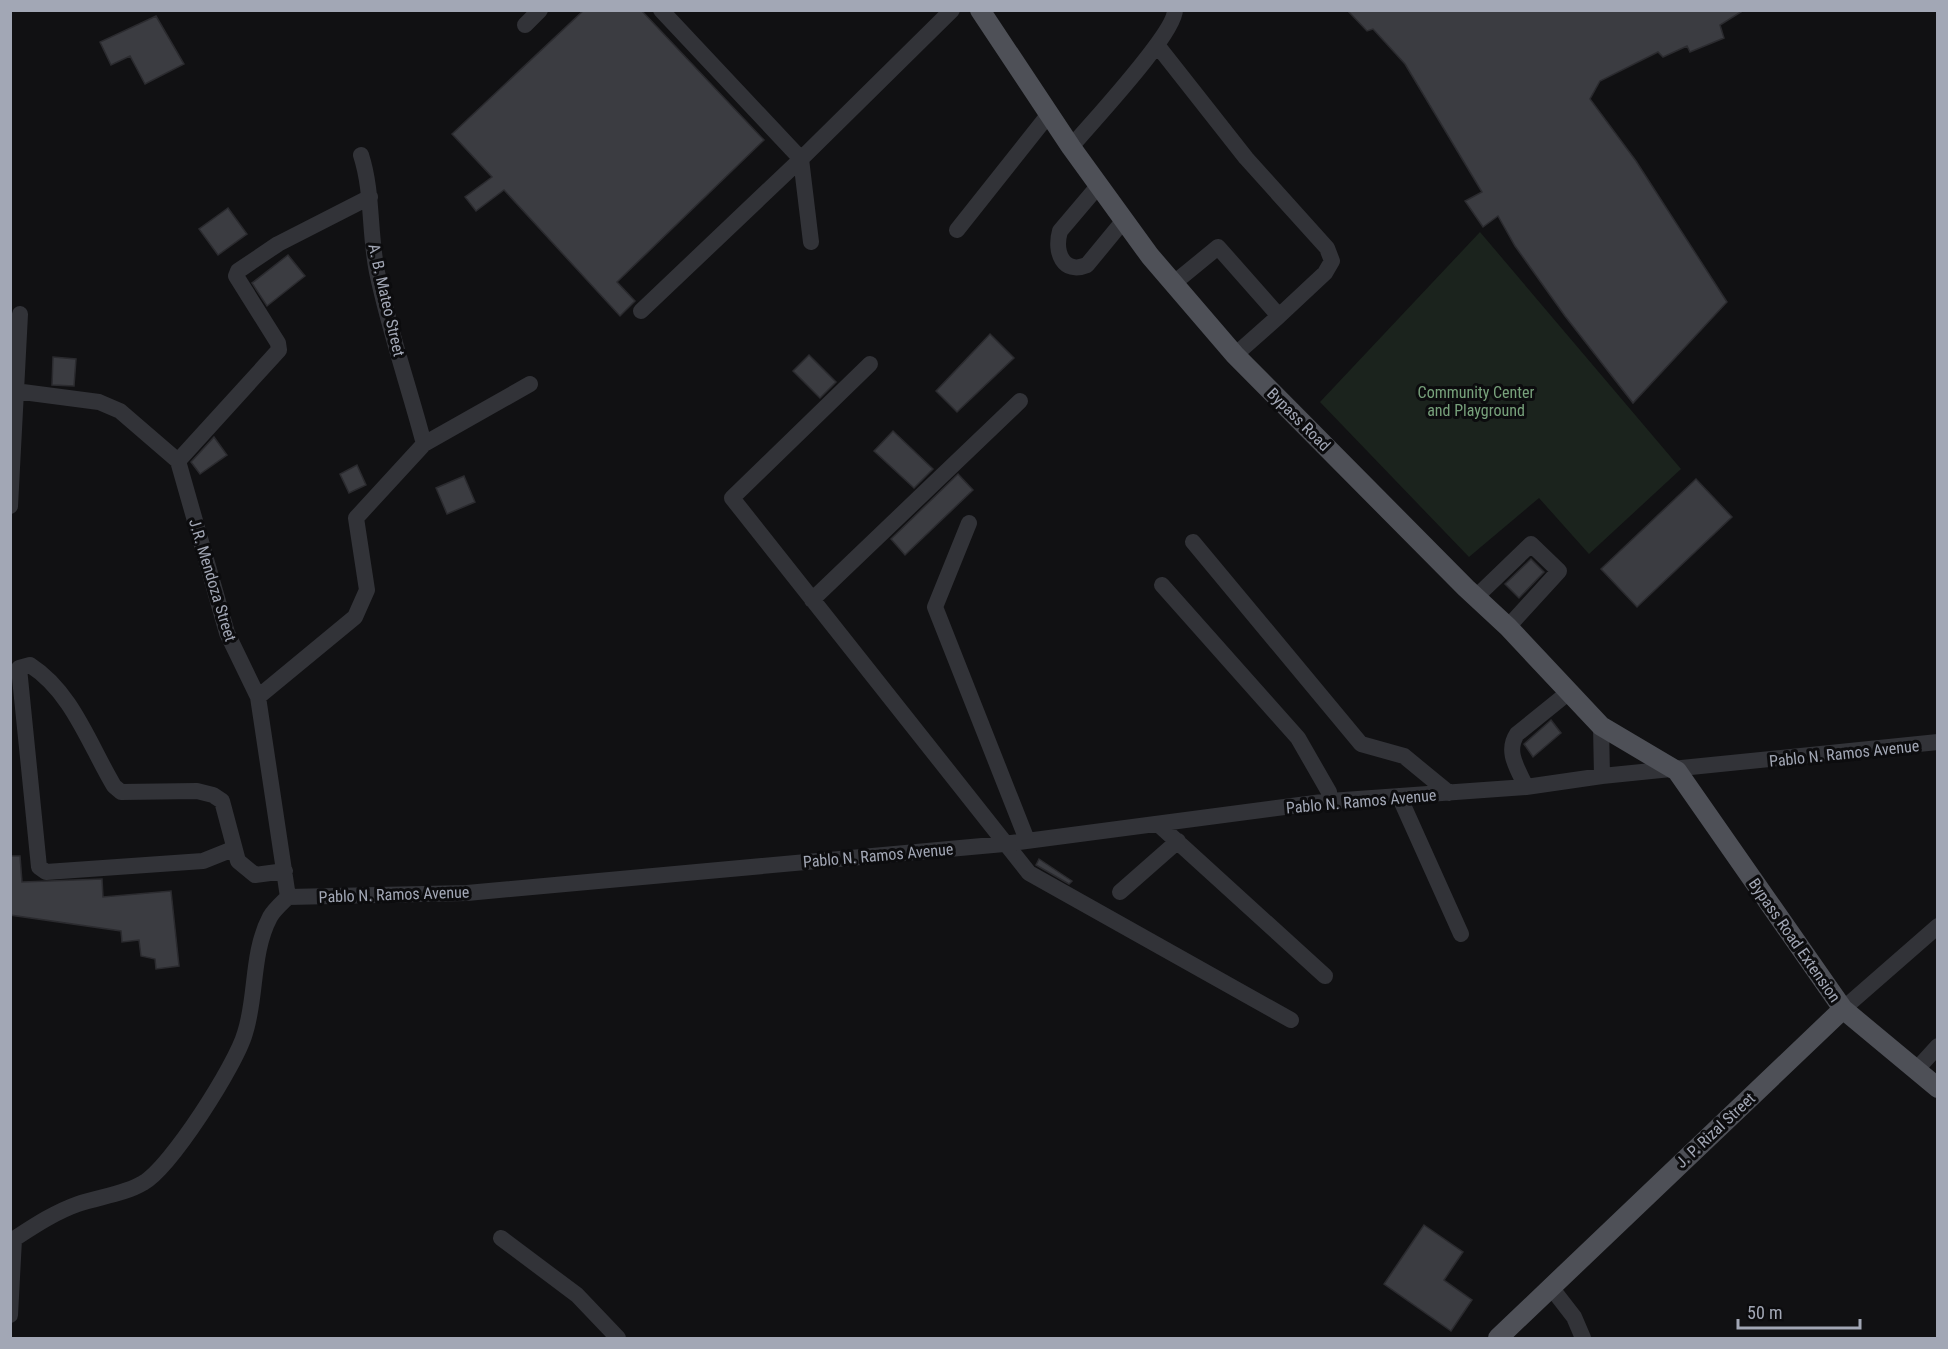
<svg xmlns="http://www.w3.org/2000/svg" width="1948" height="1349" viewBox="0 0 1948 1349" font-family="'Roboto Condensed',sans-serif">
<rect width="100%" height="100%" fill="#111113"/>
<path fill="#1b231d" d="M1480,232L1681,469L1589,554L1539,498L1469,557L1320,402Z"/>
<path fill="#3b3c41" stroke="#2b2b2f" stroke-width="1.5" d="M584,10H641L764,140L617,282L635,301L620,316L504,190L476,211L465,197L492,177L452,134Z
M1347,10H1744L1720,25L1724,38L1690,52L1687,46L1663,57L1658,52L1600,81L1590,99L1636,161L1727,302L1633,403L1565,316L1515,246L1498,216L1483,227L1465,201L1482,192L1405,64L1373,29L1367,31Z
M156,16L184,64L145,84L130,56L111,65L100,42Z
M228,208L247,234L218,255L199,229Z
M288,255L305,276L267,306L252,283Z
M990,334L1014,358L957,412L936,391Z
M809,355L836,382L820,398L793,371Z
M53,357L76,359L74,386L52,385Z
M893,431L933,469L914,488L874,451Z
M214,437L227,455L200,474L191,462Z
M357,465L366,485L349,493L340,474Z
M958,474L973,490L905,555L891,539Z
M464,476L475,502L447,514L436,488Z
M1696,479L1732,517L1637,607L1601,569Z
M1531,559L1544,572L1519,598L1505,584Z
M1551,720L1561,733L1533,757L1524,744Z
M10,856H20L22,882L102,879L103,897L171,891L179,966L156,969L155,959L141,956L139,940L122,942L121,931L10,915Z
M1039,859L1072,881L1069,884L1036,865Z
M1424,1225L1463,1252L1444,1280L1472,1300L1451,1331L1384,1284Z"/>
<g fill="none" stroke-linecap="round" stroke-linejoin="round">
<path stroke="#323338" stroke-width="16" d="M661,10L801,159L811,242
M525,25L540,10
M1157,45L1246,158L1327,248L1332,261L1325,273L1279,316
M1071,147C1091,123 1175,34 1175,10
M361,155C373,192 369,233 377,272C389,330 409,387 424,444
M1099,185L1060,231C1054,252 1063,275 1087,265L1124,220
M957,230L1049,114
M1174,283L1218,247L1279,316L1235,355
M641,311L801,159L952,10
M870,364L732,498L1029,873L1291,1020
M15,391L99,402L120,411L178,461
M178,461L227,633L258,697L288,897
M178,461L279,350L278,343L236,276L238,271L278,244L370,197
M10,506L20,314
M969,523L935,607L1027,840
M1193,542L1361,744L1404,756L1449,793
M1162,585L1298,738L1329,792L1330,801
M1476,597L1531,544L1559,571L1508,627
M812,600L1020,401
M258,697L355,617L367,590L356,518L424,444L530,384
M1601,726L1602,776
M1526,787C1518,769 1505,752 1517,734L1569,692
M1399,796L1461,934
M1158,824L1325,976
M233,849L203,861L46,872L39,867L19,668L30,665C72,692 89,744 114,786L121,792L197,791L213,795L222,801L238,861L255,875L285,871
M1120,892L1178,841
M1843,1009L1938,926
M1917,1069L1938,1046
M501,1238L577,1295L618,1338
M14,1239C34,1226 55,1212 78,1204C98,1197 125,1194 143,1183C171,1167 236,1065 245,1033C257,996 251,953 270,917C274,910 282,903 288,897L467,893L1004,844L1330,801L1526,787L1602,776L1938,742
M1550,1286L1574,1317L1583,1338
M10,1315L14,1239"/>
<path stroke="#4e5057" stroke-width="20" d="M980,10L1071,147L1150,256L1235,355L1466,588L1508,627L1601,726L1677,771L1843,1009L1938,1088
M1498,1338L1843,1009"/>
</g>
<g text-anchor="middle" stroke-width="6" stroke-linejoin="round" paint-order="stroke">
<g font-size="16" fill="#a2a7b5" stroke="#0c0c0e">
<text transform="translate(387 300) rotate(77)" y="6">A. B. Mateo Street</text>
<text transform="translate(1299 419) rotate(45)" y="6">Bypass Road</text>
<text transform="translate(213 580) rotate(73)" y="6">J.R. Mendoza Street</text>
<text transform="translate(1844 753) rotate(-6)" y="6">Pablo N. Ramos Avenue</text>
<text transform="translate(1361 801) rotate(-5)" y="6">Pablo N. Ramos Avenue</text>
<text transform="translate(878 855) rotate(-5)" y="6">Pablo N. Ramos Avenue</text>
<text transform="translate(394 894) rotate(-2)" y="6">Pablo N. Ramos Avenue</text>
<text transform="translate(1795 940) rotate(55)" y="6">Bypass Road Extension</text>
<text transform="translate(1715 1130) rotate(-43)" y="6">J. P. Rizal Street</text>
</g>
<g font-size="16" fill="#77a17b" stroke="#0c0c0e">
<text x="1476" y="398">Community Center<tspan x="1476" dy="18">and Playground</tspan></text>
</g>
</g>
<rect width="1948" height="1349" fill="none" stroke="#a2a7b5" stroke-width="24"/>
<path d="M1738 1319v9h122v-9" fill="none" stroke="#a2a7b5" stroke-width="3"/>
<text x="1747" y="1319" font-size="18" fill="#a2a7b5" stroke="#0c0c0e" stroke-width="4.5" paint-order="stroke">50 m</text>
</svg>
